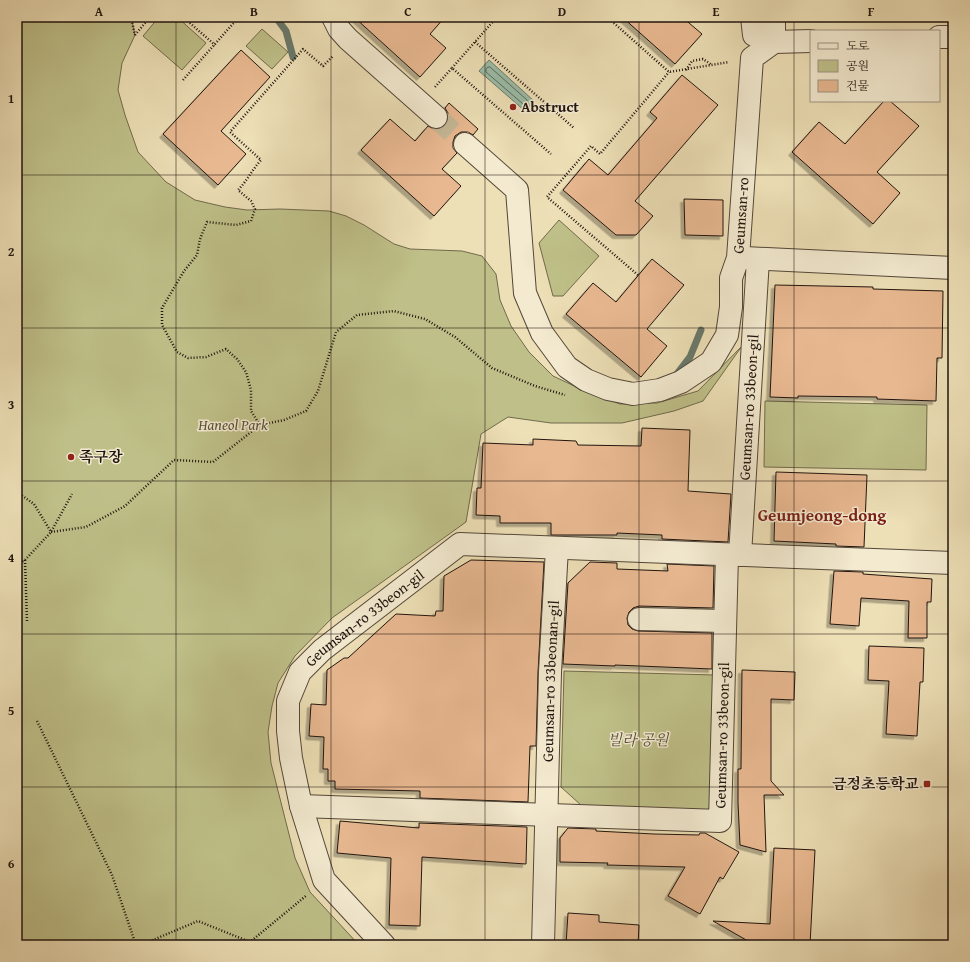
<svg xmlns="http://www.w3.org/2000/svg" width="970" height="962" viewBox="0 0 970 962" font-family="'Gentium Book Plus','Noto Serif KR',serif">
<defs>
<filter id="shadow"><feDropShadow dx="-3.5" dy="3.5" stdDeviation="0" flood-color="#0004"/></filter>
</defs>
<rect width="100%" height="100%" fill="#eddfb6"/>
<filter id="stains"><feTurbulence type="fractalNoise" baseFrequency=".005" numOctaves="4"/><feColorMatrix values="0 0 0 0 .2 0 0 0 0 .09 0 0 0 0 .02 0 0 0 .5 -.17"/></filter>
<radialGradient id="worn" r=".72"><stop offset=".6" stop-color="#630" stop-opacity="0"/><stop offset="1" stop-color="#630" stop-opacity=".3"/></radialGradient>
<path fill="#bfc089" stroke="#706a4c" d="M17,17H131L135,35L122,63L118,90L125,115L138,152L166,182L195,200L225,207L247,210L280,209L329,211L346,216L364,225L394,244L410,249L462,251L482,256L496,274L500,300L511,326L529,352L553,376L587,392L620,404L657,403L698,391L742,346L703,401L674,411L622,423H551L508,417L481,434L466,522L332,618L295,656L278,683L272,706L268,732L271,763L295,858L310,892L359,945H17Z
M159,17H177L206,43L182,70L143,36Z
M262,29L288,52L272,69L246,46Z
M559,220L599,256L563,296H553L539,243Z
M765,401L927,405L926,470L764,467Z
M564,671L715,675L712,810L582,806L561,787Z"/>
<path fill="#9abda8" stroke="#69796b" d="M489,60L534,101L525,111L479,71Z"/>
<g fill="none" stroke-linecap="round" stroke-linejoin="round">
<path stroke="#5d685c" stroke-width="1" d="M488,67H490L527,100V102L526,104H523L486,72V70Z"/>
<path stroke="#69796b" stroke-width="7" d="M277,19L286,31L293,57
M677,374L690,357L701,330"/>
</g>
<path fill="#e8b890" stroke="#20140f" filter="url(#shadow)" d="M354,17H445L430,34L446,48L420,77Z
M622,17H682L702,34L675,64Z
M241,50L270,77L221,131L246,154L218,185L163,134Z
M682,75L718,105L635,201L653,216L636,235H616L563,190L589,159L608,175L657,118L650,112Z
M884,101H890L919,126L877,172L900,193L873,224L792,152L819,122L845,144Z
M449,103L478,129L473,135L468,132H461L455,136L453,142V148L457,153L442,169L461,186L434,216L361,150L390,119L415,141L428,126L434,129H440L445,126L448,120V113L445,108Z
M684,199L723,200V236L685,235Z
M652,259L684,285L647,329L667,346L641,377L566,314L593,283L616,302Z
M775,285L873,287V289L943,291L942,358H937L936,401L877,399V397L798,396V398L770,397Z
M642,428L690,430L688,491L731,494L728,542L662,539V535L617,533V535H551V523H500V516L476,515L477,488H481L483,443L533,445V439L576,441L578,445L641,446Z
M776,472L867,475L864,547L836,546V544L774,541Z
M471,560L544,562L538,672L536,746H530L528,802L420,798V791L335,789V781H328V769H323L324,737L309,736L311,704L326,705L327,670L344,658H348L396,614L435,616L436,611H443L444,576Z
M590,562L617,563V569L668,571L667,564L714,566L713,608L639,606L633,608L629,612L627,618L628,625L632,629L638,631L712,633V669L615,665V666L563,664L568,583Z
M834,571L863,572V574L932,579L931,602H927V638H908L909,601L861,598L859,626L830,624Z
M869,646L924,648L923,682H920L917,736L886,734L889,681L868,680Z
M742,670L795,672L794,700L771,699V781L784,795H764L766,852L740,845L738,803V769H741Z
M340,821L419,828V823L527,827L526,864L422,857L420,926L389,925L391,858L337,853Z
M568,828L596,829V831L654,834L699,835L700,833H705L739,852L723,879L720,877L700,914L668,896L685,867L607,865L608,863L560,862V838Z
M774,848L815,850L810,945H755L713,921L770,924Z
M568,913L599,915V922L639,925L638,945H566Z"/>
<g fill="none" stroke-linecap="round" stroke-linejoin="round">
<path stroke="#c4b695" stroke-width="22" stroke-dasharray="22 11" stroke-linecap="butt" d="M436,117L465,144"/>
<defs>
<g id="minor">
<path d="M333,17L339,29L348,39L436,117"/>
<path d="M752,17L754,35L774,42L811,41"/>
<path d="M939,37H953"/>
<path id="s1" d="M465,144L517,190L525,293L542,333L567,367L586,380L608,389L633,394L660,390L681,382L711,362L727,335L731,307V278L738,258L752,58L774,42V17"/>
<path d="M745,258L953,268"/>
<path id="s2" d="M740,555L758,259"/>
<path d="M639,619L724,621"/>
<path id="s3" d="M301,806L720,821L727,555"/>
<path id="s4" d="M384,945L324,880L301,806L291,758L288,731V701L300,672L322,650L460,544L953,563"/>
<path id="s5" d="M543,945L550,672L557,548"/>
</g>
</defs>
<use href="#minor" stroke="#534739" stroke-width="24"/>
<path stroke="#20140f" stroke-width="2.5" stroke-dasharray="1 2" stroke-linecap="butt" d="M131,17L135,35
M183,17L215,45
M607,17L669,72L729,62
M135,35L150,17
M475,42L574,128
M452,68L497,17
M686,70L692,61L703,59L712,65
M183,80L239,17
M435,87L452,68L551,154
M638,275L547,197L591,146L600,154L669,72
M260,425L251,411V390L246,372L237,359L226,349L206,357L188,358L177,352L162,325V308L184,271L197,255L200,239L207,222L236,225L251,221L255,209L251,201L238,190C247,181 252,170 261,160L230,132L303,49L323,66L333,56
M17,492L34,504L51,532
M51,532L86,527L125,506L174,460L213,462L260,425L284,420L306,411L318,391L336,332L357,315L394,311L425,319L455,337L492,368L535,386L565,395
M25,560L27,621
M17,564L25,560L51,532L72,494
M37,721L112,875L136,945
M141,945L198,921L250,942L307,895"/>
<use href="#minor" stroke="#f3ead0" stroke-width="22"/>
</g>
<path fill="none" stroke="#20140f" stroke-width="1" stroke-opacity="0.55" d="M176,17V945M331,17V945M485,17V945M639,17V945M794,17V945M17,175H953M17,328H953M17,481H953M17,634H953M17,787H953"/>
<g fill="#8f2418" stroke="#f3ead0" stroke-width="1.5">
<circle cx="513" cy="107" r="4"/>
<circle cx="71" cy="457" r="4"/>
<rect x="923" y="780" width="8" height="8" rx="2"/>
</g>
<g text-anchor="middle" stroke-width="3" stroke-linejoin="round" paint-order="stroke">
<g font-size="15" font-weight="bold" fill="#20140f" stroke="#f3ead0" text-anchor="start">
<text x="521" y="112">Abstruct</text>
<text x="79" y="462">족구장</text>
<text x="919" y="789" text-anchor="end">금정초등학교</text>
</g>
<g font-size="15" fill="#20140f" stroke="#f3ead0">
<text dy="5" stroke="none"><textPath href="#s1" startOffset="569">Geumsan-ro</textPath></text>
<text dy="5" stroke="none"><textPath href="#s2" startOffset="148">Geumsan-ro 33beon-gil</textPath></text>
<text dy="5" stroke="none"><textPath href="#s4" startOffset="388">Geumsan-ro 33beon-gil</textPath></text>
<text dy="5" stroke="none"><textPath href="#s5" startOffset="264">Geumsan-ro 33beonan-gil</textPath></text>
<text dy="5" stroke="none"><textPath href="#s3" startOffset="505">Geumsan-ro 33beon-gil</textPath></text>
</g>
<g font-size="15" font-style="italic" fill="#58503a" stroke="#f3ead0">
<text x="233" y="430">Haneol Park</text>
<text x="638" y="745">빌라 공원</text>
</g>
<g font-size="17" font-weight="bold" fill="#7a1f14" stroke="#f3ead0">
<text x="822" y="521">Geumjeong-dong</text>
</g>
</g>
<rect width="970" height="962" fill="none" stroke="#eddfb6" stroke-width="44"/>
<rect x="810" y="30" width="130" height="72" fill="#f3ead0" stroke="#9f9483"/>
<rect x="818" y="43" width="20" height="6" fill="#f3ead0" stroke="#9f9483"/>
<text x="846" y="50" font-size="12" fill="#20140f">도로</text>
<rect x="818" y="60" width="20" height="12" fill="#bfc089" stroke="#9f9483"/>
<text x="846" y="70" font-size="12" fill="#20140f">공원</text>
<rect x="818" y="80" width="20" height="12" fill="#e8b890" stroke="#9f9483"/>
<text x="846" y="90" font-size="12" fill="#20140f">건물</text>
<rect x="22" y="22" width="926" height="918" fill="none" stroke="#20140f" stroke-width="1.5"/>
<g font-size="13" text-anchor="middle" font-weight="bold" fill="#20140f">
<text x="99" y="16">A</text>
<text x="254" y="16">B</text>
<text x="408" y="16">C</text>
<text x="562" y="16">D</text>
<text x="716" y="16">E</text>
<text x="871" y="16">F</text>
<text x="11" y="103">1</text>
<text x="11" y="256">2</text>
<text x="11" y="409">3</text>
<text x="11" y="562">4</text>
<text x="11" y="715">5</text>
<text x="11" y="868">6</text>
</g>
<rect width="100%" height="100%" filter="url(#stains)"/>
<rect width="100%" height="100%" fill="url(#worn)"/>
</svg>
